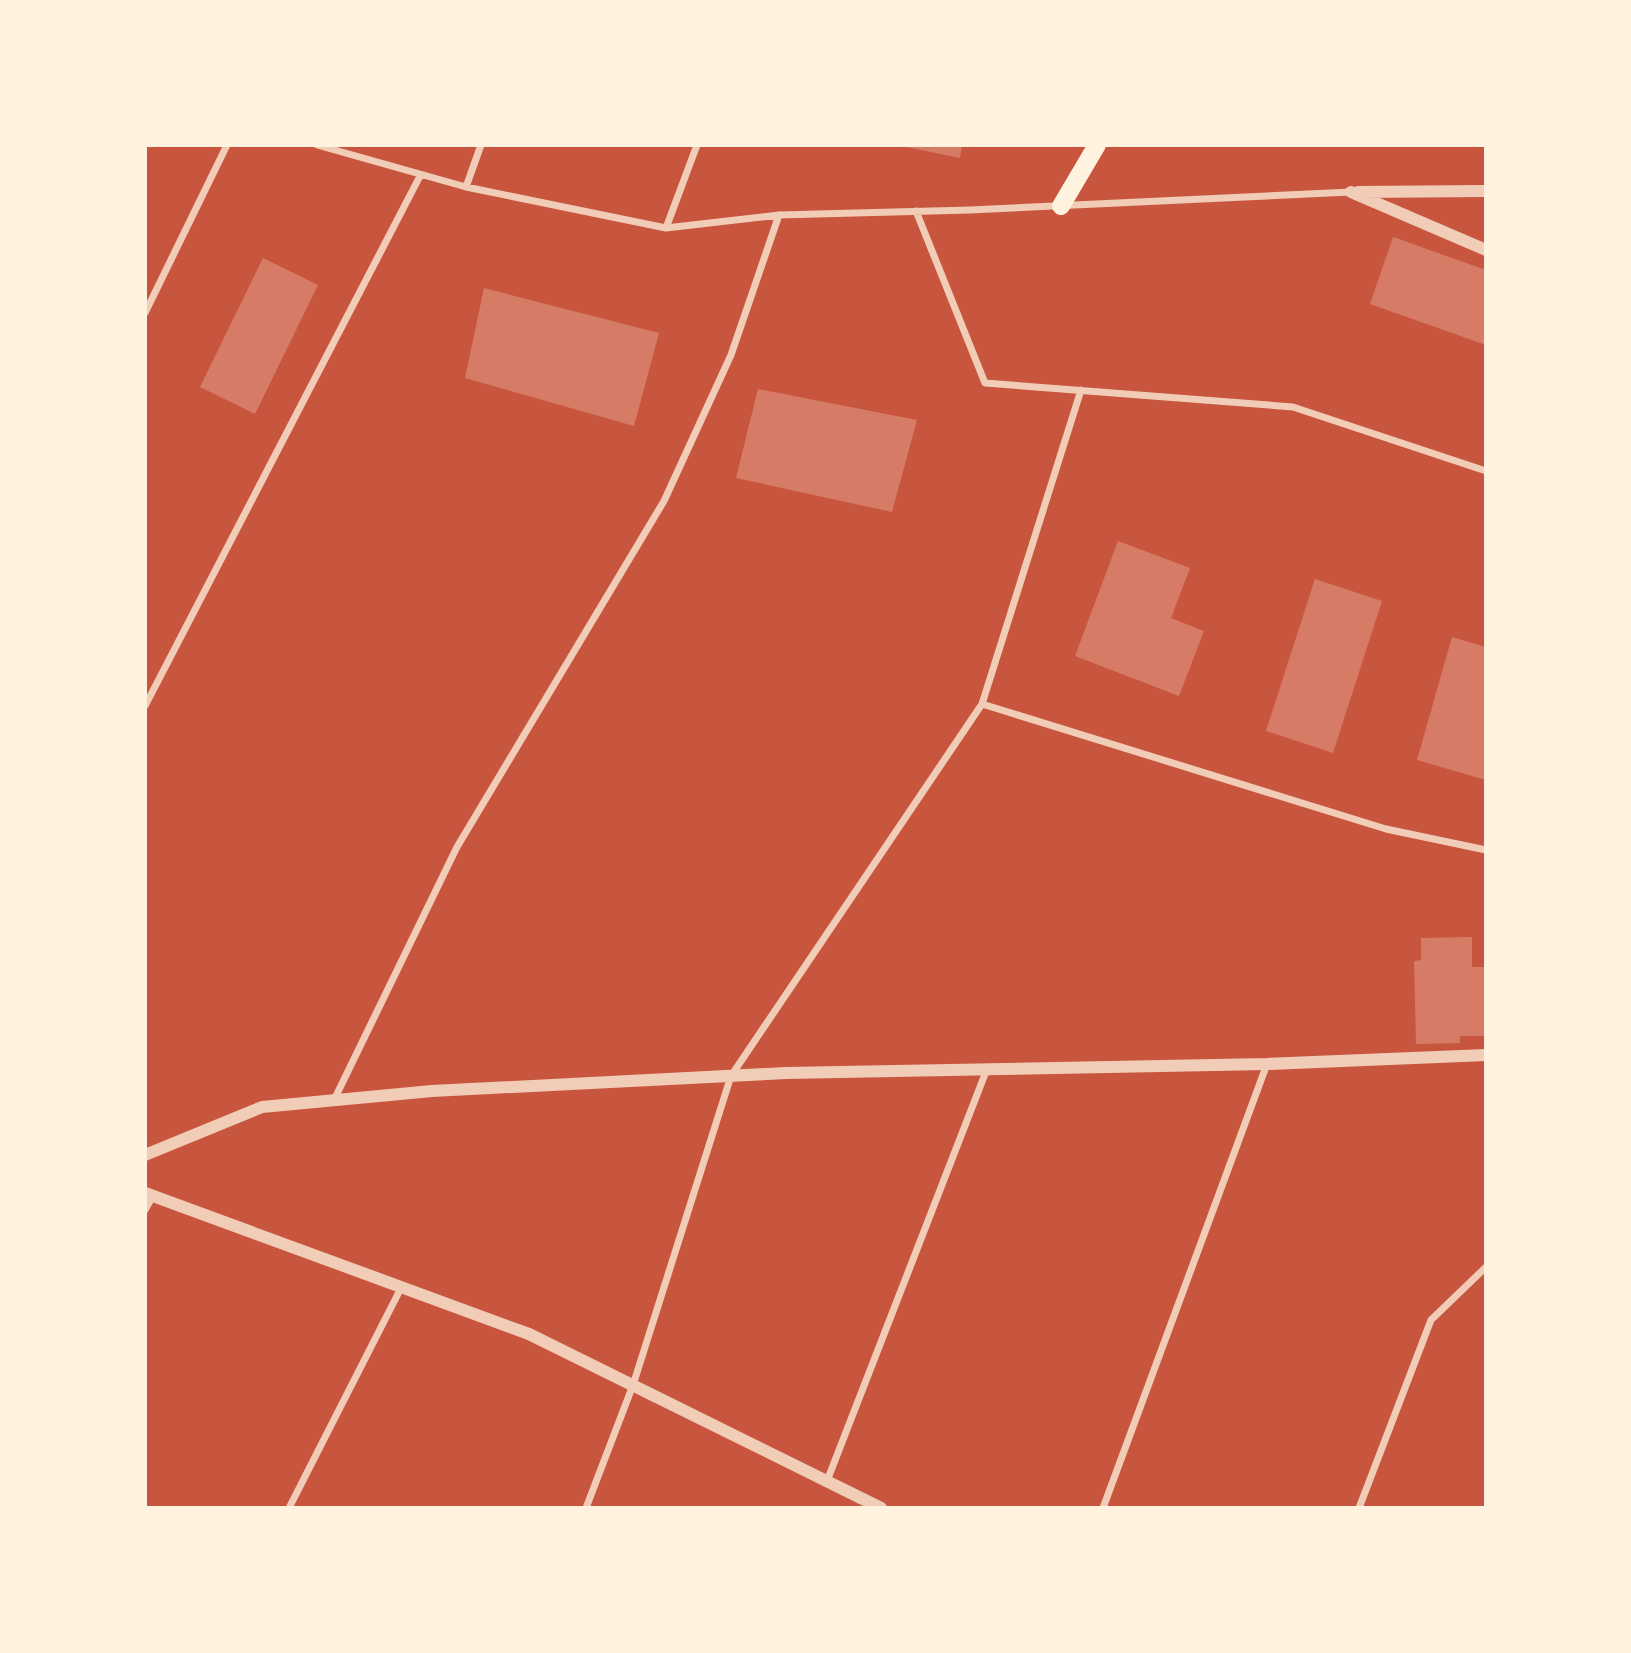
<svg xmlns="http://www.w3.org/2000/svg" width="1631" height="1653" viewBox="0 0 1631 1653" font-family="Arial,sans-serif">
<rect width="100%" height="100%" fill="#c8553d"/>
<path fill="#d67c66" d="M897,145H962L960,158Z
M1393,237L1486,270V345L1370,304Z
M263,258L318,285L255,414L200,387Z
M484,288L659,333L634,426L465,378Z
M758,389L917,420L892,512L736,478Z
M1118,541L1190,568L1171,618L1204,631L1179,696L1075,656Z
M1315,579L1382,601L1333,753L1266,731Z
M1452,637L1486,647V780L1417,760Z
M1472,937V967H1486V1036H1460V1043L1416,1044L1414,961L1421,960V938Z"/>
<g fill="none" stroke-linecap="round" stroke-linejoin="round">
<path stroke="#f1ccb7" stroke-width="7" d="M317,145L466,187L666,228L779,215L970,210L1351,192
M466,187L481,145
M916,211L985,383L1293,407L1486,471
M666,228L697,145
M145,313L227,145
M982,704L1386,829L1486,850
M145,706L420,176
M334,1100L457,847L664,501L731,355L779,215
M145,1210L153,1196
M827,1481L987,1069
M289,1508L401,1288
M586,1508L633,1385L731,1076L982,704L1081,390
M1103,1508L1267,1064
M1359,1508L1431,1320L1486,1267"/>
<path stroke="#f1ccb7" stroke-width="12" d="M1351,192L1486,250
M1358,192L1486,191
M145,1155L262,1107L432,1091L786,1073L1267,1064L1486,1055
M145,1193L529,1334L881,1508"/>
<path stroke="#fff3e0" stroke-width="18" d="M1061,206L1097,145"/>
</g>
<rect width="1631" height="1653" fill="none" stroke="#fff3e0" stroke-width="294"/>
</svg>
